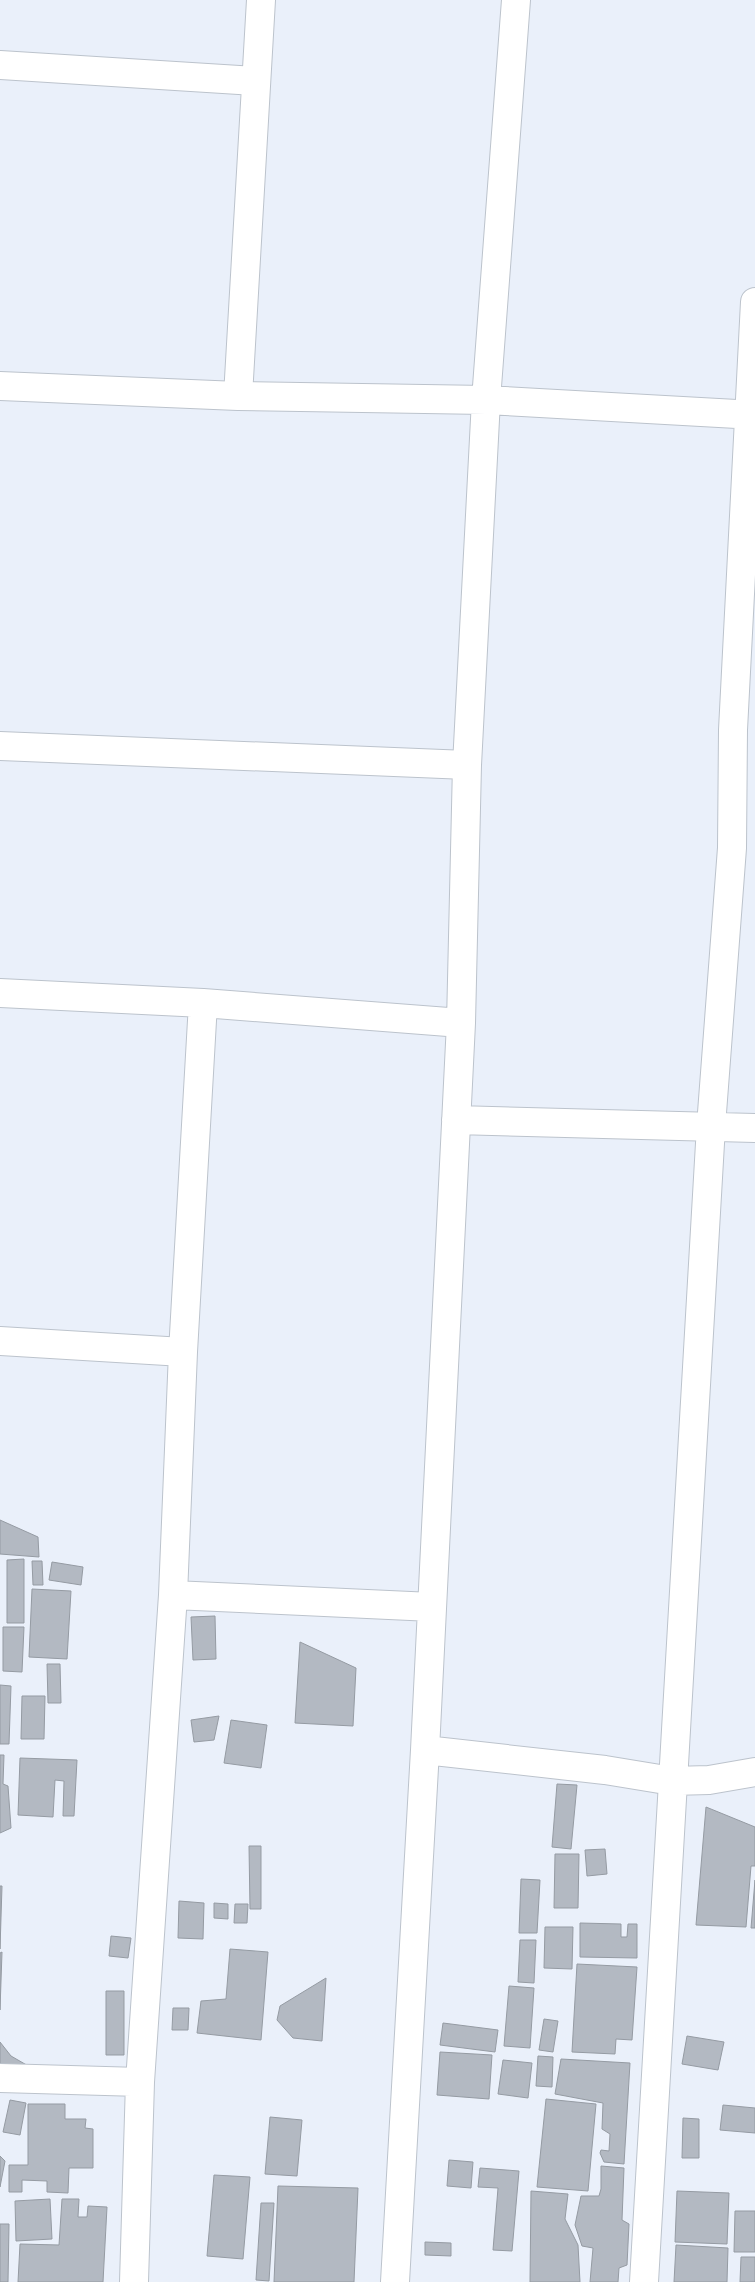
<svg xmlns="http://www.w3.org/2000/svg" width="755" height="2282" viewBox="0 0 755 2282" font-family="Lora,serif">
<rect width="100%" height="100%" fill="#eaf0fa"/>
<path fill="#b3b9c2" stroke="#959ba3" d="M0,1520L38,1537L39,1557L0,1554Z
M24,1559V1623H7V1560Z
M32,1561H42L43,1585H33Z
M52,1562L83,1567L81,1585L49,1580Z
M32,1589L71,1591L67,1659L29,1657Z
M215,1616L216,1659L193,1660L191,1617Z
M3,1627H24L22,1672L3,1671Z
M300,1642L356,1668L353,1726L295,1723Z
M47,1664H60L61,1703H48Z
M0,1685L11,1686L9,1744H0Z
M22,1696H45L44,1739H21Z
M219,1716L214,1740L194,1742L191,1720Z
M231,1720L267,1725L261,1768L224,1763Z
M0,1755H4L3,1784L8,1786L11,1828L0,1833Z
M20,1758L77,1760L74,1816H63L64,1781L55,1780L53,1817L18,1815Z
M557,1784L577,1785L571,1849L552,1847Z
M706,1807L755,1827V1866H751L746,1927L696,1925Z
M249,1846H261V1909H250Z
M605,1849L607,1874L587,1876L585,1850Z
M555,1854H579L578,1908H554Z
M521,1879L540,1880L537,1933H519Z
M755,1880V1928H751Z
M0,1886H2L0,1949Z
M179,1901L204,1903L203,1939L178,1938Z
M214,1903L228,1904V1919L214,1918Z
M235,1904H248L247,1923H234Z
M580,1923L621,1924V1937H627L628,1924H637V1958L580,1957Z
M545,1927H573L572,1969L544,1968Z
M111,1936L131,1938L128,1958L109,1956Z
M520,1940H536L534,1983L518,1982Z
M230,1949L268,1952L261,2040L197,2033L201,2001L226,1999Z
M2,1952L0,2010V1953Z
M577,1964L637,1967L632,2040L616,2039L615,2054L572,2052Z
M326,1978L322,2041L293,2038L277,2020L280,2006Z
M509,1986L534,1988L530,2048L504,2046Z
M106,1991H124V2055H106Z
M173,2008H189L188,2030H172Z
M544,2019L558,2021L553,2052L539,2050Z
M443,2023L498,2030L495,2052L440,2045Z
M687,2036L724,2042L718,2070L682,2064Z
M0,2042L11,2056L37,2071L0,2069Z
M440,2052L492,2055L489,2099L437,2095Z
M538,2056L553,2057L552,2087L536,2086Z
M561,2059L630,2063L624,2164L604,2162L600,2153L601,2150L609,2151L610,2134L602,2129L603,2103L555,2094Z
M503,2060L532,2063L528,2098L498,2094Z
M546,2099L596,2104L588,2191L537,2187Z
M10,2100L26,2103L20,2135L3,2132Z
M28,2104H65V2119H86L85,2128L93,2129V2168H69L68,2193L47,2192V2181L22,2180V2192H9V2165H28Z
M723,2105L755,2108V2133L720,2130Z
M270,2117L302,2120L297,2176L265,2174Z
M683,2118L699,2119V2158H682Z
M0,2156L5,2161L0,2187Z
M449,2160L473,2162L471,2188L447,2186Z
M601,2166L624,2168L622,2220L629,2224L627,2265L619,2268L618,2282H590L593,2248L582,2246L575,2225L581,2196H599L601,2189Z
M480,2168L519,2171L512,2251L493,2250L498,2188L478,2187Z
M214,2175L250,2177L243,2259L207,2256Z
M278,2186L358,2188L354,2282H274Z
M531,2191L568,2194L565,2219L578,2245L580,2282H530Z
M677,2191L729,2193L727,2244L675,2242Z
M50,2199L52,2239L16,2241L15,2201Z
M62,2199H79L78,2217H87L88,2206L107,2207L103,2282H18L20,2244L59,2245Z
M261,2203H274L269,2281L256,2280Z
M735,2211H755V2252H734Z
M0,2224H9L8,2282H0Z
M425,2242L451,2243V2256L425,2255Z
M676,2245L728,2248L727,2282H674Z
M741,2257H755V2282H740Z"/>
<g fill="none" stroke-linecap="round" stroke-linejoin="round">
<defs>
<path id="minor" d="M0,65L255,81
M0,386L238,396L486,400L755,415
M238,396L261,0
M0,746L467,765
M0,993L203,1003L461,1023
M456,1120L755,1128
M0,1341L183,1352
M173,1595L432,1607
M425,1750L605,1770L672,1781L709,1780L755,1772
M0,2078L140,2082
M134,2282L140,2082L173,1595L183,1352L203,1003
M395,2282L425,1750L461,1023L467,765L486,400L516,0
M644,2282L711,1126L732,848L733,730L755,302"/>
</defs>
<use href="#minor" stroke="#bcc3cc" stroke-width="30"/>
<use href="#minor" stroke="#fff" stroke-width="28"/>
</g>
</svg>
